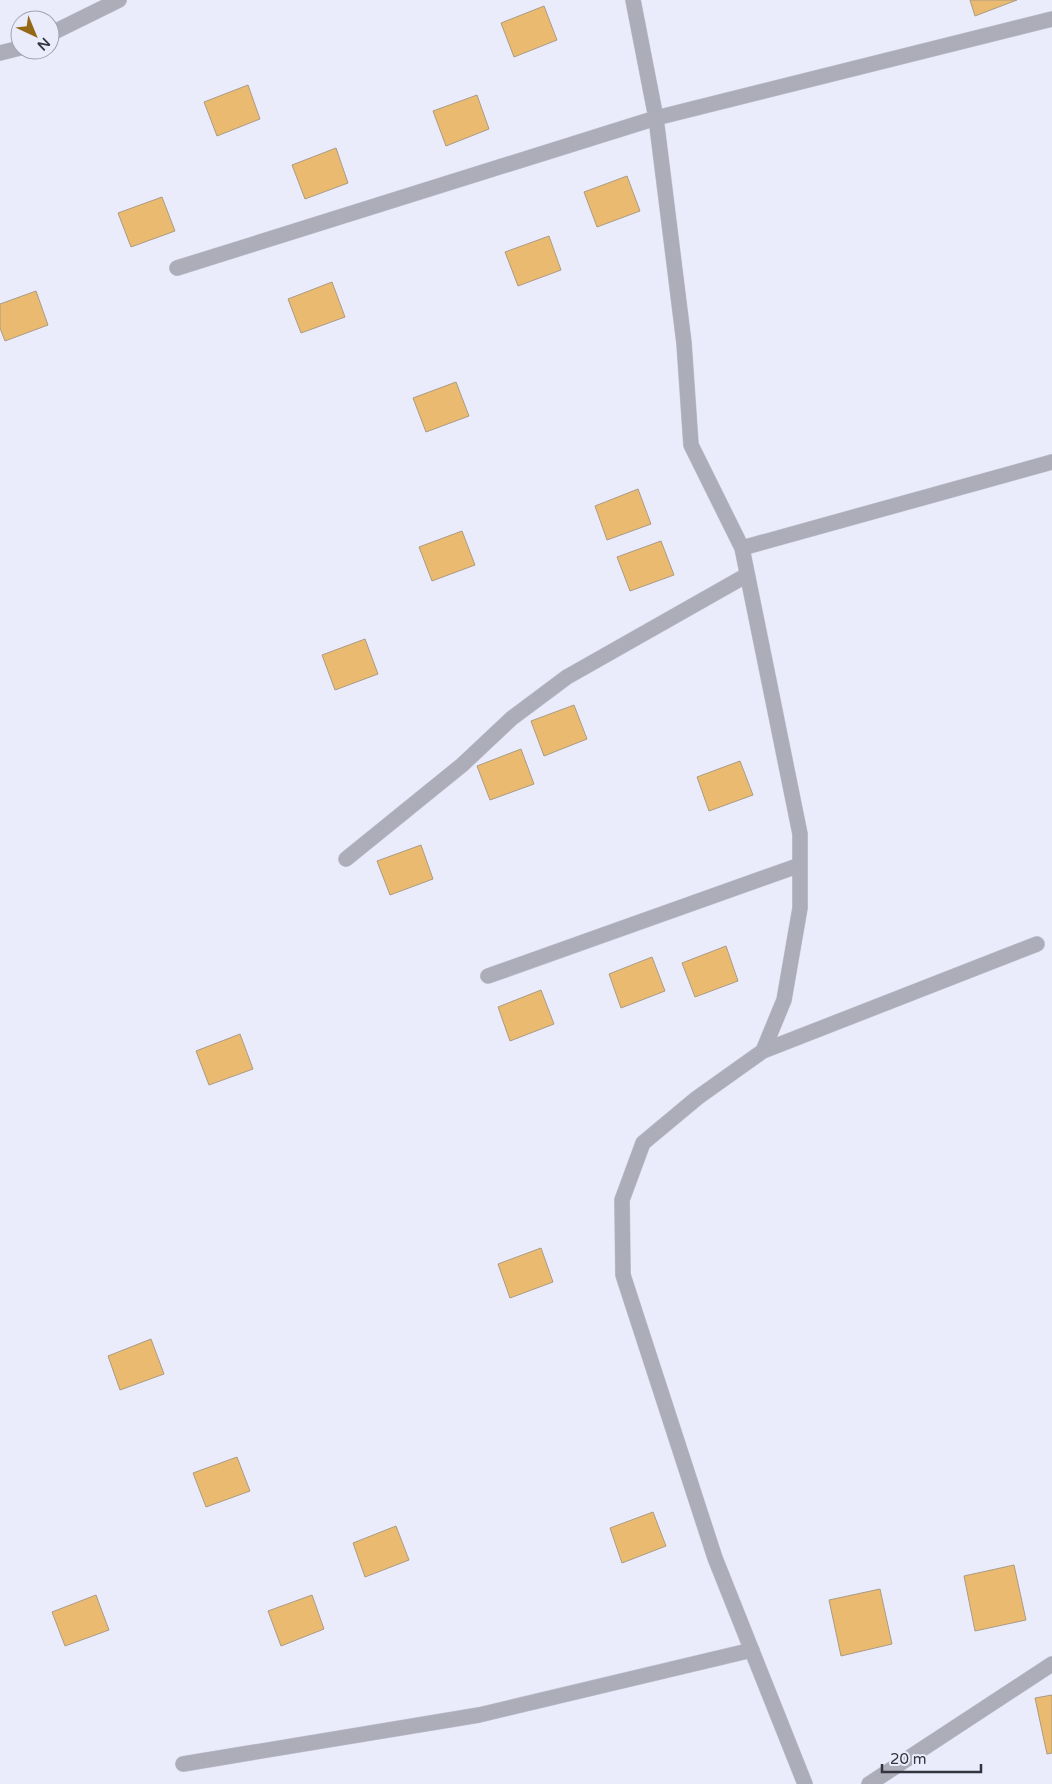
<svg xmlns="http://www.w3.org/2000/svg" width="1052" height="1784" viewBox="0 0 1052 1784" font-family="'Varela Round',sans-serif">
<rect width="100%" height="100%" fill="#eaecfc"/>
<path fill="#eaba70" stroke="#ab9b84" d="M970,0H1017L975,16Z
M544,6L557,40L514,57L501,23Z
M248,85L260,119L217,136L204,102Z
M477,95L489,129L446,146L433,111Z
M336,148L348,183L305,199L292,165Z
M627,176L640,211L597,227L584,192Z
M162,197L175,231L131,247L118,213Z
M549,236L561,270L518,286L505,252Z
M332,282L345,317L301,333L288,299Z
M36,291L48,325L5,341L0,328V304Z
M456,382L469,416L426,432L413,398Z
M638,489L651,524L607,540L595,506Z
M462,531L475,565L432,581L419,547Z
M661,541L674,575L630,591L617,557Z
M365,639L378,674L335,690L322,655Z
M574,705L587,739L544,756L531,721Z
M521,749L534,784L490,800L477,766Z
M740,761L753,795L709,811L697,777Z
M421,845L433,879L390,895L377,861Z
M726,946L738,981L695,997L682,963Z
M652,957L665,991L621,1008L609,974Z
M541,990L554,1024L510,1041L498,1007Z
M240,1034L253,1069L209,1085L196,1051Z
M541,1248L553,1282L510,1298L498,1264Z
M151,1339L164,1374L120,1390L108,1356Z
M237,1457L250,1491L206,1507L193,1473Z
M653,1512L666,1546L622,1563L610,1528Z
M396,1526L409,1560L365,1577L353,1543Z
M1014,1565L1026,1620L975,1631L964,1576Z
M880,1589L892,1644L841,1656L829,1600Z
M96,1595L109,1630L65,1646L52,1612Z
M312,1595L324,1629L281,1646L268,1611Z
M1052,1695V1753L1047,1754L1035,1698Z"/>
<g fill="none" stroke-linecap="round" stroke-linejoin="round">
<defs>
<path id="minor" d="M633,0L656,118L684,343L691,445L742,548L800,834V908L784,1000L763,1051L697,1098L643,1143L622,1200L623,1275L715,1558L805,1784
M50,34L119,0
M0,53L20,48
M177,268L656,118L1052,19
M742,548L1052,462
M346,859L462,765L512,718L567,677L747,575
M488,976L800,865
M763,1051L1037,944
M183,1764L479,1715L752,1650
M869,1784L1052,1664"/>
</defs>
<use href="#minor" stroke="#c5c7d6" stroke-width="16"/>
<use href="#minor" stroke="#acadb9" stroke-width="15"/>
</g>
<g transform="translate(35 35) rotate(136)"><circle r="24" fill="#eaecfc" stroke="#a0a2b0"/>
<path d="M0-4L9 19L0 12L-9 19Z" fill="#946815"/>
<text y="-8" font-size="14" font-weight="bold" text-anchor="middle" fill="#32343e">N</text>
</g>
<path d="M882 1764v8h99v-8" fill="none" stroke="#32343e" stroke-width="2.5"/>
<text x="890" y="1764" font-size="15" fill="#32343e" stroke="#eaecfc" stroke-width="4" paint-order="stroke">20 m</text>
</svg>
